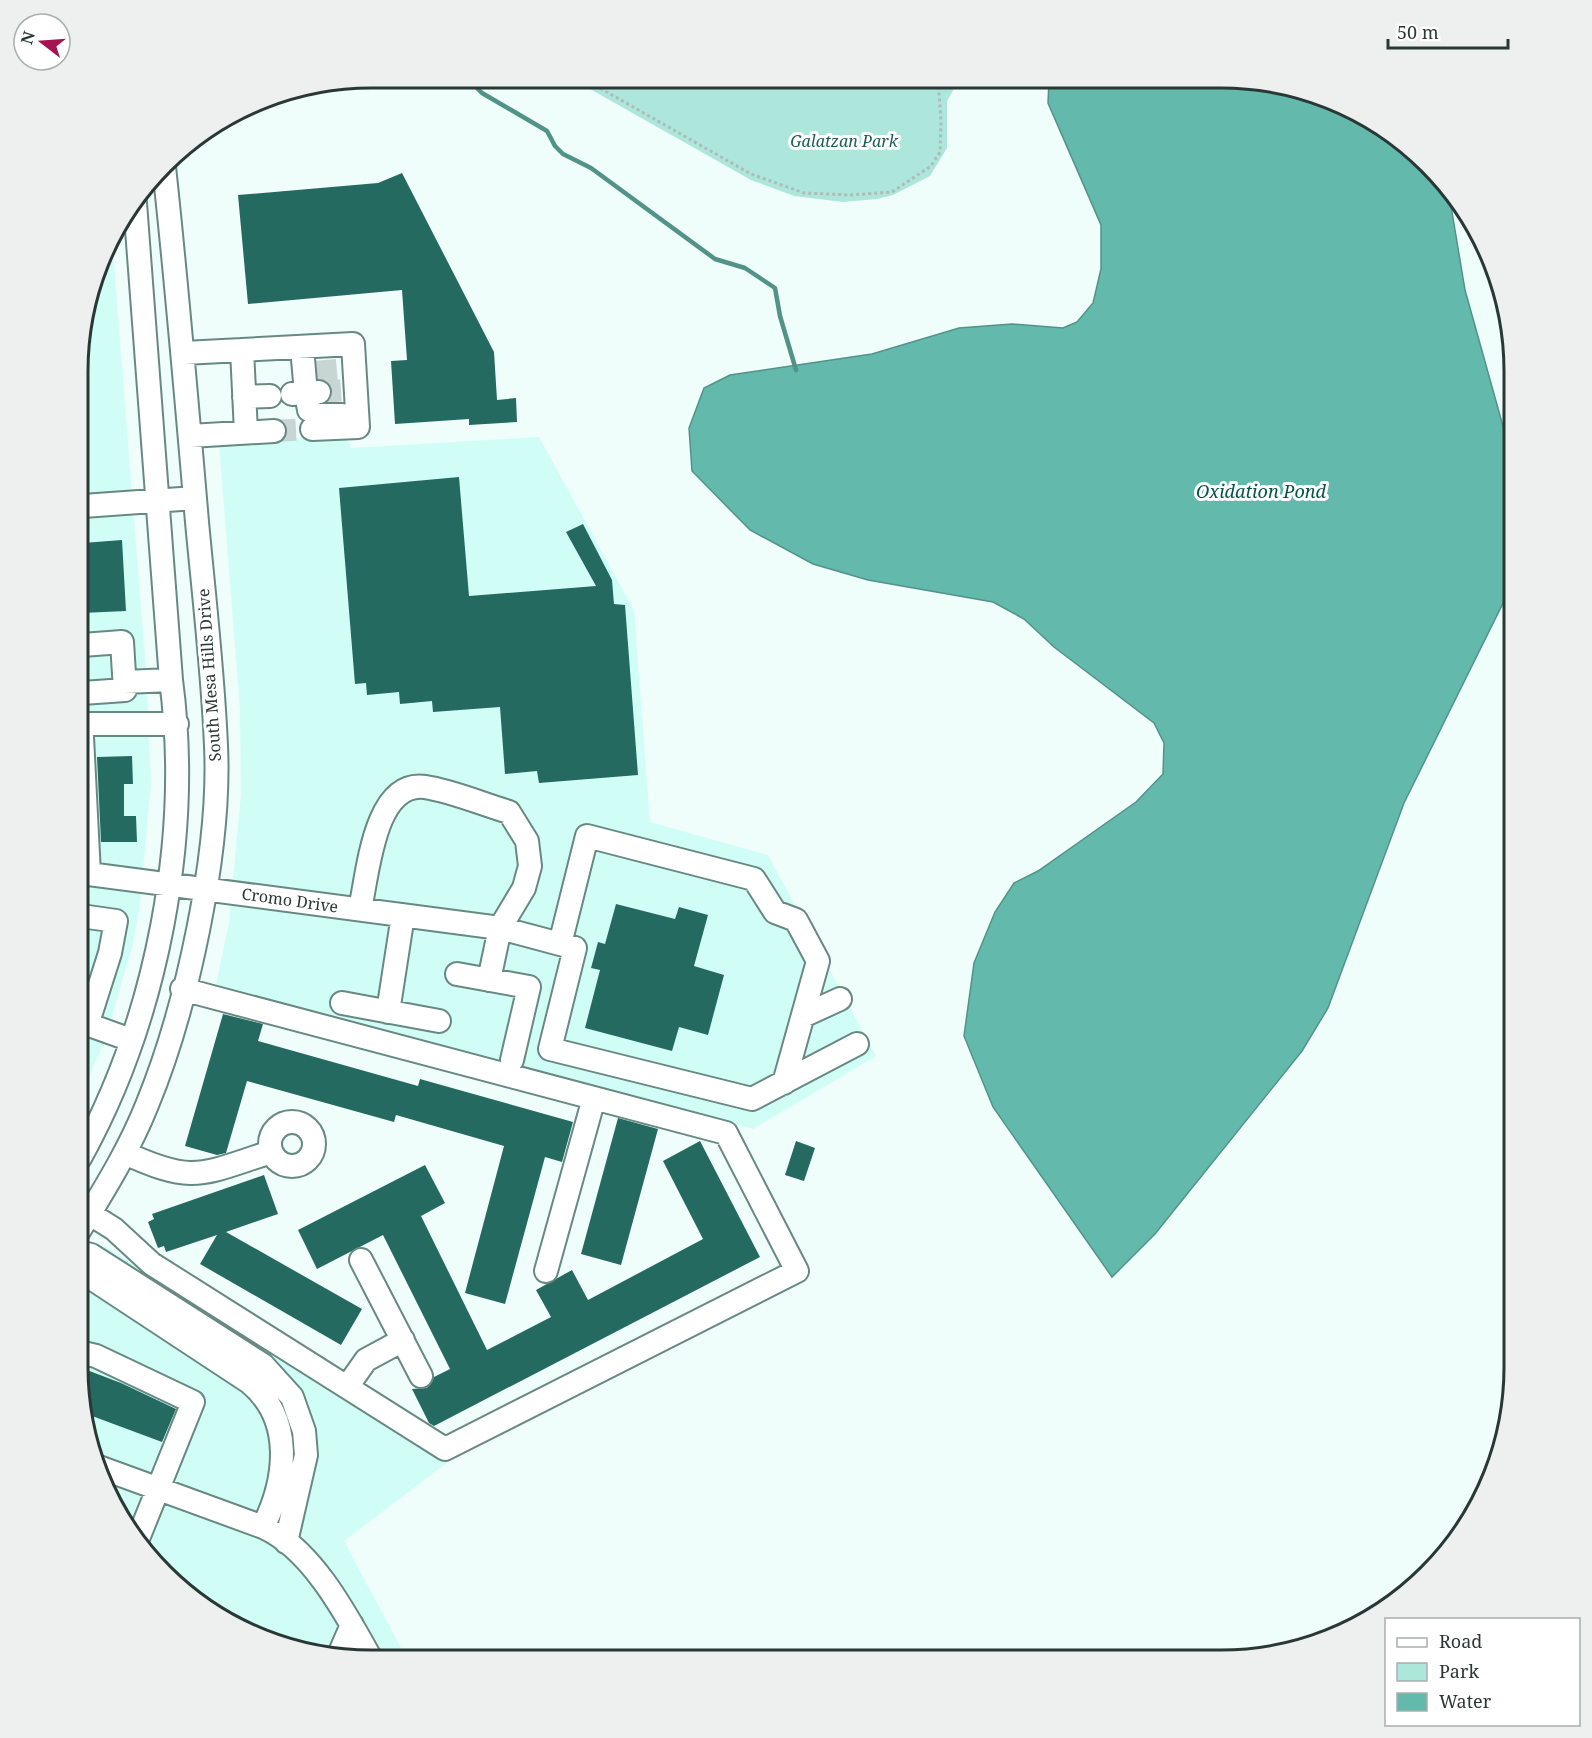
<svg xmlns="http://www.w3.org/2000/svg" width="1592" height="1738" viewBox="0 0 1592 1738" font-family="'Noto Serif',serif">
<rect width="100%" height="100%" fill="#effdfb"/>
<path fill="#d0fef6" d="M112,239L146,672L151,783L139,913L132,947L106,1037L80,1098L84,315Z
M346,435L351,448L539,437L634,610L650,822L768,855L876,1056L753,1129L215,989L229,923L241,794L240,710L219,443Z
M104,1246L448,1462L344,1541L407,1659H353L295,1650L225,1621L164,1574L127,1529L93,1461L79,1385V1287Z"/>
<path fill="#ade7dc" d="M583,79L959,80L947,101V148L930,176L893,195L877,199L843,202L794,196L751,180L590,89Z"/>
<path fill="#63baac" stroke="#529388" stroke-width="1.5" d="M1049,80H1258L1368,117L1428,164L1448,188L1465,290L1513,462V583L1404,803L1328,1008L1302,1051L1155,1234L1112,1277L993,1107L964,1036L974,963L995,912L1014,883L1038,871L1136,802L1163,774L1164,743L1154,723L1054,647L1024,619L993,602L868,580L813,564L750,530L692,471L689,428L704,388L730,375L872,354L959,328L1012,324L1063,328L1077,322L1093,303L1101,269V225L1048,103Z"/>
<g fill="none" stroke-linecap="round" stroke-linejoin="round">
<path stroke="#529388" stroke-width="4.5" d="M467,78L482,93L547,131L555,146L563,154L591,168L715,259L745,268L775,288L780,316L796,370"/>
</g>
<path fill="#256a60" d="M402,173L494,352L497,400L516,398L517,422L469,425V419L395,424L391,361L407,360L402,290L248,304L238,195L378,183Z
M459,477L469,596L596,586L566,532L583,524L612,580L614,604L625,605L638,775L539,783L537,771L505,774L500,707L433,712L432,701L400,704L399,692L367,695L366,683L355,684L339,488Z
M122,540L126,611L82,613L83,543Z
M132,756L133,784H124V816H136L137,842H101L97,757Z
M616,904L675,919L679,907L708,915L694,966L724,975L708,1035L679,1027L672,1051L585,1028L600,970L591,968L598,942L605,944Z
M223,1014L263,1024L258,1041L418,1086L420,1079L573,1122L562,1162L545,1157L505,1304L465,1293L504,1146L396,1115L394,1122L247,1081L226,1153L217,1155L185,1146Z
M618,1118L658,1129L621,1265L581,1254Z
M700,1141L760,1257L434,1426L429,1423L412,1389L427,1388L434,1377L450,1369L383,1235L317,1269L298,1230L425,1165L445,1203L421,1216L487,1350L551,1317L536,1290L572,1270L588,1300L703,1239L663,1161Z
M796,1141L815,1148L804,1181L785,1175Z
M264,1175L278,1214L226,1232L362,1309L341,1345L200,1264L217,1235L166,1252L164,1246L158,1248L148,1222L154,1219L152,1214Z
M79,1367L121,1383L176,1409L162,1442L84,1413L79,1385Z"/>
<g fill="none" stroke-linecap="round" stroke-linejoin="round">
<path stroke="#c8d6d3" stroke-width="22" stroke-dasharray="22 11" stroke-linecap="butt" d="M315,372L346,369
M319,392L347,390
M274,431L312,429"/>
<defs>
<path id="minor" d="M242,350L246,432
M184,353L353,344L358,427L312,429
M319,392L306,393L309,410L317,415H342
M292,394L306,393L302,348
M244,397L270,396
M190,436L274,431
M83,506L195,498
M124,682L171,680
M82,693L125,690L122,642L82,645
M82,724H177
M82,737L89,874
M81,873L500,928L575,948L550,1049L752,1099L857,1044
M360,909C368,874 374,780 425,787C452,791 482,804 509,812L527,841L530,866L524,888L500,928L489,980
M81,916L116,921L110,953L89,1019L92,1026L131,1040
M560,944L587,836L754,879L775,912L796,920L818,961L784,1083
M457,974L529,987L512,1060
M342,1003L439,1021
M388,1012L403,915
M803,1016L840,999
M270 1144a22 22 0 1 1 44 0a22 22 0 1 1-44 0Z
M125,1153C194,1185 202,1174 271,1152
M80,1158C157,1019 192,837 171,680L135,203
M90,1214L114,1229L152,1264L445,1449L797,1271L726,1133L182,989
M79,1231C104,1190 129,1150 147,1105C187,1008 221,851 216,746C213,672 204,597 197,522C187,404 177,286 164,167
M79,1252L91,1255L263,1365L292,1397L304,1431L306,1455L286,1542
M361,1260L421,1376
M79,1270L249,1382C294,1419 287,1479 263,1527
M546,1271L594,1098
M79,1352L96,1356L193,1402L137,1541
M347,1387L366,1360L403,1340
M96,1466L263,1527C312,1549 346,1614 371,1659
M338,1657L352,1625"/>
</defs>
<use href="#minor" stroke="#688982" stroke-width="26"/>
<path stroke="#adbbb9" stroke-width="3" stroke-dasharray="3 3" stroke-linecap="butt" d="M593,79L598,87L751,174L804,193L850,195L892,192L931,166L940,152L941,121L938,80"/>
<use href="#minor" stroke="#fff" stroke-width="22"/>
</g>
<g text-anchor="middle" stroke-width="6" stroke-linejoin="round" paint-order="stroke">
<g font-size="16" font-style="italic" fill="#186056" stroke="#fff">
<text x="844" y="147">Galatzan Park</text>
</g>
<g font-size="16" fill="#2a3835" stroke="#fff">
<text transform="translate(209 675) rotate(-94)" y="6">South Mesa Hills Drive</text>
<text transform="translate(290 900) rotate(8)" y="6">Cromo Drive</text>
</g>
<g font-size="18" font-style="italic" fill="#03534a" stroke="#fff">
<text x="1261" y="498">Oxidation Pond</text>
</g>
</g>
<path d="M0 0H1592V1738H0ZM371 88H1221A283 283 0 0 1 1504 371V1367A283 283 0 0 1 1221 1650H371A283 283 0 0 1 88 1367V371A283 283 0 0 1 371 88Z" fill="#eeefef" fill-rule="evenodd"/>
<path fill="none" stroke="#2a3835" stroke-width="3" d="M371 88H1221A283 283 0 0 1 1504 371V1367A283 283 0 0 1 1221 1650H371A283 283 0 0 1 88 1367V371A283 283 0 0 1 371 88Z"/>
<rect x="1385" y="1618" width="195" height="108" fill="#ffffff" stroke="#aaafae" stroke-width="1.5"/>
<rect x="1397" y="1638" width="30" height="9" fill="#ffffff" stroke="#aaafae" stroke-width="1.5"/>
<text x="1439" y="1648" font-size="18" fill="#2a3835">Road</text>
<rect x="1397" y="1663" width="30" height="18" fill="#ade7dc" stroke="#aaafae" stroke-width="1.5"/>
<text x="1439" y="1678" font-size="18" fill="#2a3835">Park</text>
<rect x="1397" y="1693" width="30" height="18" fill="#63baac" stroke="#aaafae" stroke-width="1.5"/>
<text x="1439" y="1708" font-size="18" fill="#2a3835">Water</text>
<g transform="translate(42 42) rotate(287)"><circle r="28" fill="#ffffff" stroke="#aaafae" stroke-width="1.5"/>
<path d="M0-4.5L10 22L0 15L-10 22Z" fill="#a51353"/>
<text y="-9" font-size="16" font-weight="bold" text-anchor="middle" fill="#2a3835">N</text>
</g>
<path d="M1388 39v9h120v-9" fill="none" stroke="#2a3835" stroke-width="3"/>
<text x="1397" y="39" font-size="18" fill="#2a3835" stroke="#ffffff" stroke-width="4.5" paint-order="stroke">50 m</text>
</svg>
